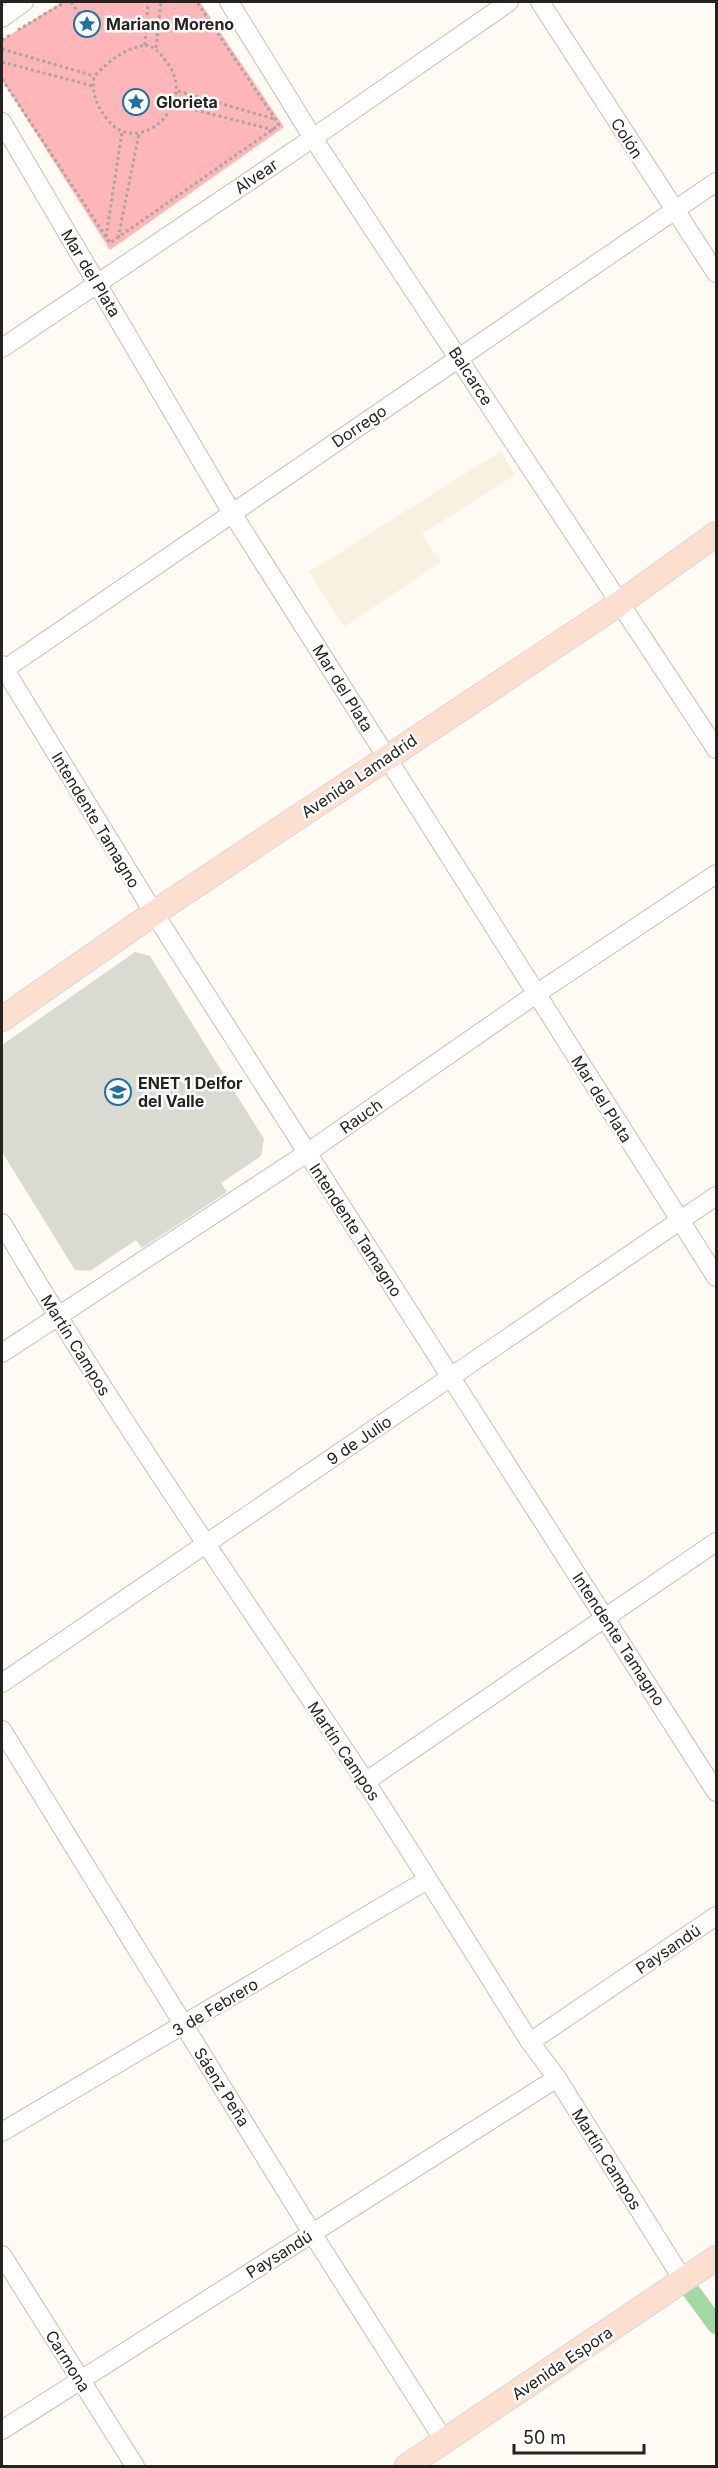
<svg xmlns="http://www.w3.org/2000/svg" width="718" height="2468" viewBox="0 0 718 2468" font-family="Inter,sans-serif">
<rect width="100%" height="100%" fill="#fffaf3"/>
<path fill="#faf0e0" d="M501,451L515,475L422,534L441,562L344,627L309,572Z"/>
<path fill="#feb6b8" d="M62,2H200L284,127L110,250L2,80V40Z"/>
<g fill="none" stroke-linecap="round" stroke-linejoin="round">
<path stroke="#a2d9a1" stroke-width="18" d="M683,2280L716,2325"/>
</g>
<path fill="#d9dad0" d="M135,952L150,956L264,1139L261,1156L221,1183L227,1192L142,1248L136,1240L90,1271L75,1270L2,1152V1045Z"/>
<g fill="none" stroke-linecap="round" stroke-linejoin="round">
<defs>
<path id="minor" d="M229,2L313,138L716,749
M540,2L716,273
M2,18L24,2
M2,122L232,513L716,1277
M2,348L313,138L509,2
M2,665L154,913L716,1792
M2,671L716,182
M2,1223C114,1415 243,1596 365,1781C421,1867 475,1955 530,2042L557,2078L683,2280
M2,1353L307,1153L536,994L716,874
M2,1683L716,1196
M2,1730L312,2233L445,2442
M365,1782L716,1542
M530,2042L716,1916
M2,2132L427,1880
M2,2255L135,2466
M2,2430L557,2078"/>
<path id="major" d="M2,1019L154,913L620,603L716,534
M407,2466L716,2258"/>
</defs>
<use href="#minor" stroke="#c5c0b7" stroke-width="20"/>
<use href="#major" stroke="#d8d7d7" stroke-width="26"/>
<path stroke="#a9a5a0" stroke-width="3" stroke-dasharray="3 3" stroke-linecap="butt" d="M71,2L86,23
M18,30L65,2
M2,40L10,35
M145,45C156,48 159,52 166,61C201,104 137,160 107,119C96,105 92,94 94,76C113,59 119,51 145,45Z
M145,45L148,2
M156,48L161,2
M2,49L94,76
M2,62L93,86
M2,79L110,243L279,125L197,2
M178,91L274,119
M172,104L274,130
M106,237L122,132
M118,238L139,134"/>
<use href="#minor" stroke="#fff" stroke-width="18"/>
<use href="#major" stroke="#fddfd0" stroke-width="24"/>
</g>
<defs>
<symbol id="sight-ring" viewBox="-11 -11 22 22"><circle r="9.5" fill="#fff" stroke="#1d72a2" stroke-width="1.5"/><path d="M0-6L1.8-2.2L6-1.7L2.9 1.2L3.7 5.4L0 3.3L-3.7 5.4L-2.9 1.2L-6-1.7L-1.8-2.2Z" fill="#1d72a2"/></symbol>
<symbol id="school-ring" viewBox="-11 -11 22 22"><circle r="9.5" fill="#fff" stroke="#1d72a2" stroke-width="1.5"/><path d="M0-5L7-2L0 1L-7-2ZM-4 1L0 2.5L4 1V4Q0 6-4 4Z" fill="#1d72a2"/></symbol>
</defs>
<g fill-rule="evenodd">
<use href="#sight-ring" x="72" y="9" width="30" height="30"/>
<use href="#sight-ring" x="121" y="87" width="30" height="30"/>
<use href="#school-ring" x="103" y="1077" width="30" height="30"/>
</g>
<g text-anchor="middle" stroke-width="5" stroke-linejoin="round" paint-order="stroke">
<g font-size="16" font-weight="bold" fill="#25231f" stroke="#fff" text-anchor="start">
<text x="106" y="30">Mariano Moreno</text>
<text x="156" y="108">Glorieta</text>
<text x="138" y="1089">ENET 1 Delfor<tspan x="138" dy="18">del Valle</tspan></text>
</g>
<g font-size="16" fill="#25231f" stroke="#fff">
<text transform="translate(627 138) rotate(57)" y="6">Colón</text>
<text transform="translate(256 176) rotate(-34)" y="6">Alvear</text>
<text transform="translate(91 273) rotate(59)" y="6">Mar del Plata</text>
<text transform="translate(471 376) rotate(57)" y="6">Balcarce</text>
<text transform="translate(359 426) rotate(-34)" y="6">Dorrego</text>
<text transform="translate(343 688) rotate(58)" y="6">Mar del Plata</text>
<text transform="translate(359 776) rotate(-34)" y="6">Avenida Lamadrid</text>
<text transform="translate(96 820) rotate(59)" y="6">Intendente Tamagno</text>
<text transform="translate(602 1099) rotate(58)" y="6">Mar del Plata</text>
<text transform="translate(361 1116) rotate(-35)" y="6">Rauch</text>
<text transform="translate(356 1230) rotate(57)" y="6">Intendente Tamagno</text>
<text transform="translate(76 1345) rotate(58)" y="6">Martín Campos</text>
<text transform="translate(359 1440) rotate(-34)" y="6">9 de Julio</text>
<text transform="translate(619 1639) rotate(57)" y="6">Intendente Tamagno</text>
<text transform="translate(344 1751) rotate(56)" y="6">Martín Campos</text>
<text transform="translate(668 1949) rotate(-34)" y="6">Paysandú</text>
<text transform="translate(215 2007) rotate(-31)" y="6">3 de Febrero</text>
<text transform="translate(222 2087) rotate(58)" y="6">Sáenz Peña</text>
<text transform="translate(607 2159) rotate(58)" y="6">Martín Campos</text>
<text transform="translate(279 2254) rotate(-32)" y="6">Paysandú</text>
<text transform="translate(68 2361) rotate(58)" y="6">Carmona</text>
<text transform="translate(562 2363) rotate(-34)" y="6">Avenida Espora</text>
</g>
</g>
<rect width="718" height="2468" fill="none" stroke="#25231f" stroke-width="6"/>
<path d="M514 2444v9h130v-9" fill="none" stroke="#25231f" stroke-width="3"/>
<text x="523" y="2444" font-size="18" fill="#25231f" stroke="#ffffff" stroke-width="4.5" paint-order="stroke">50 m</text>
</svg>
